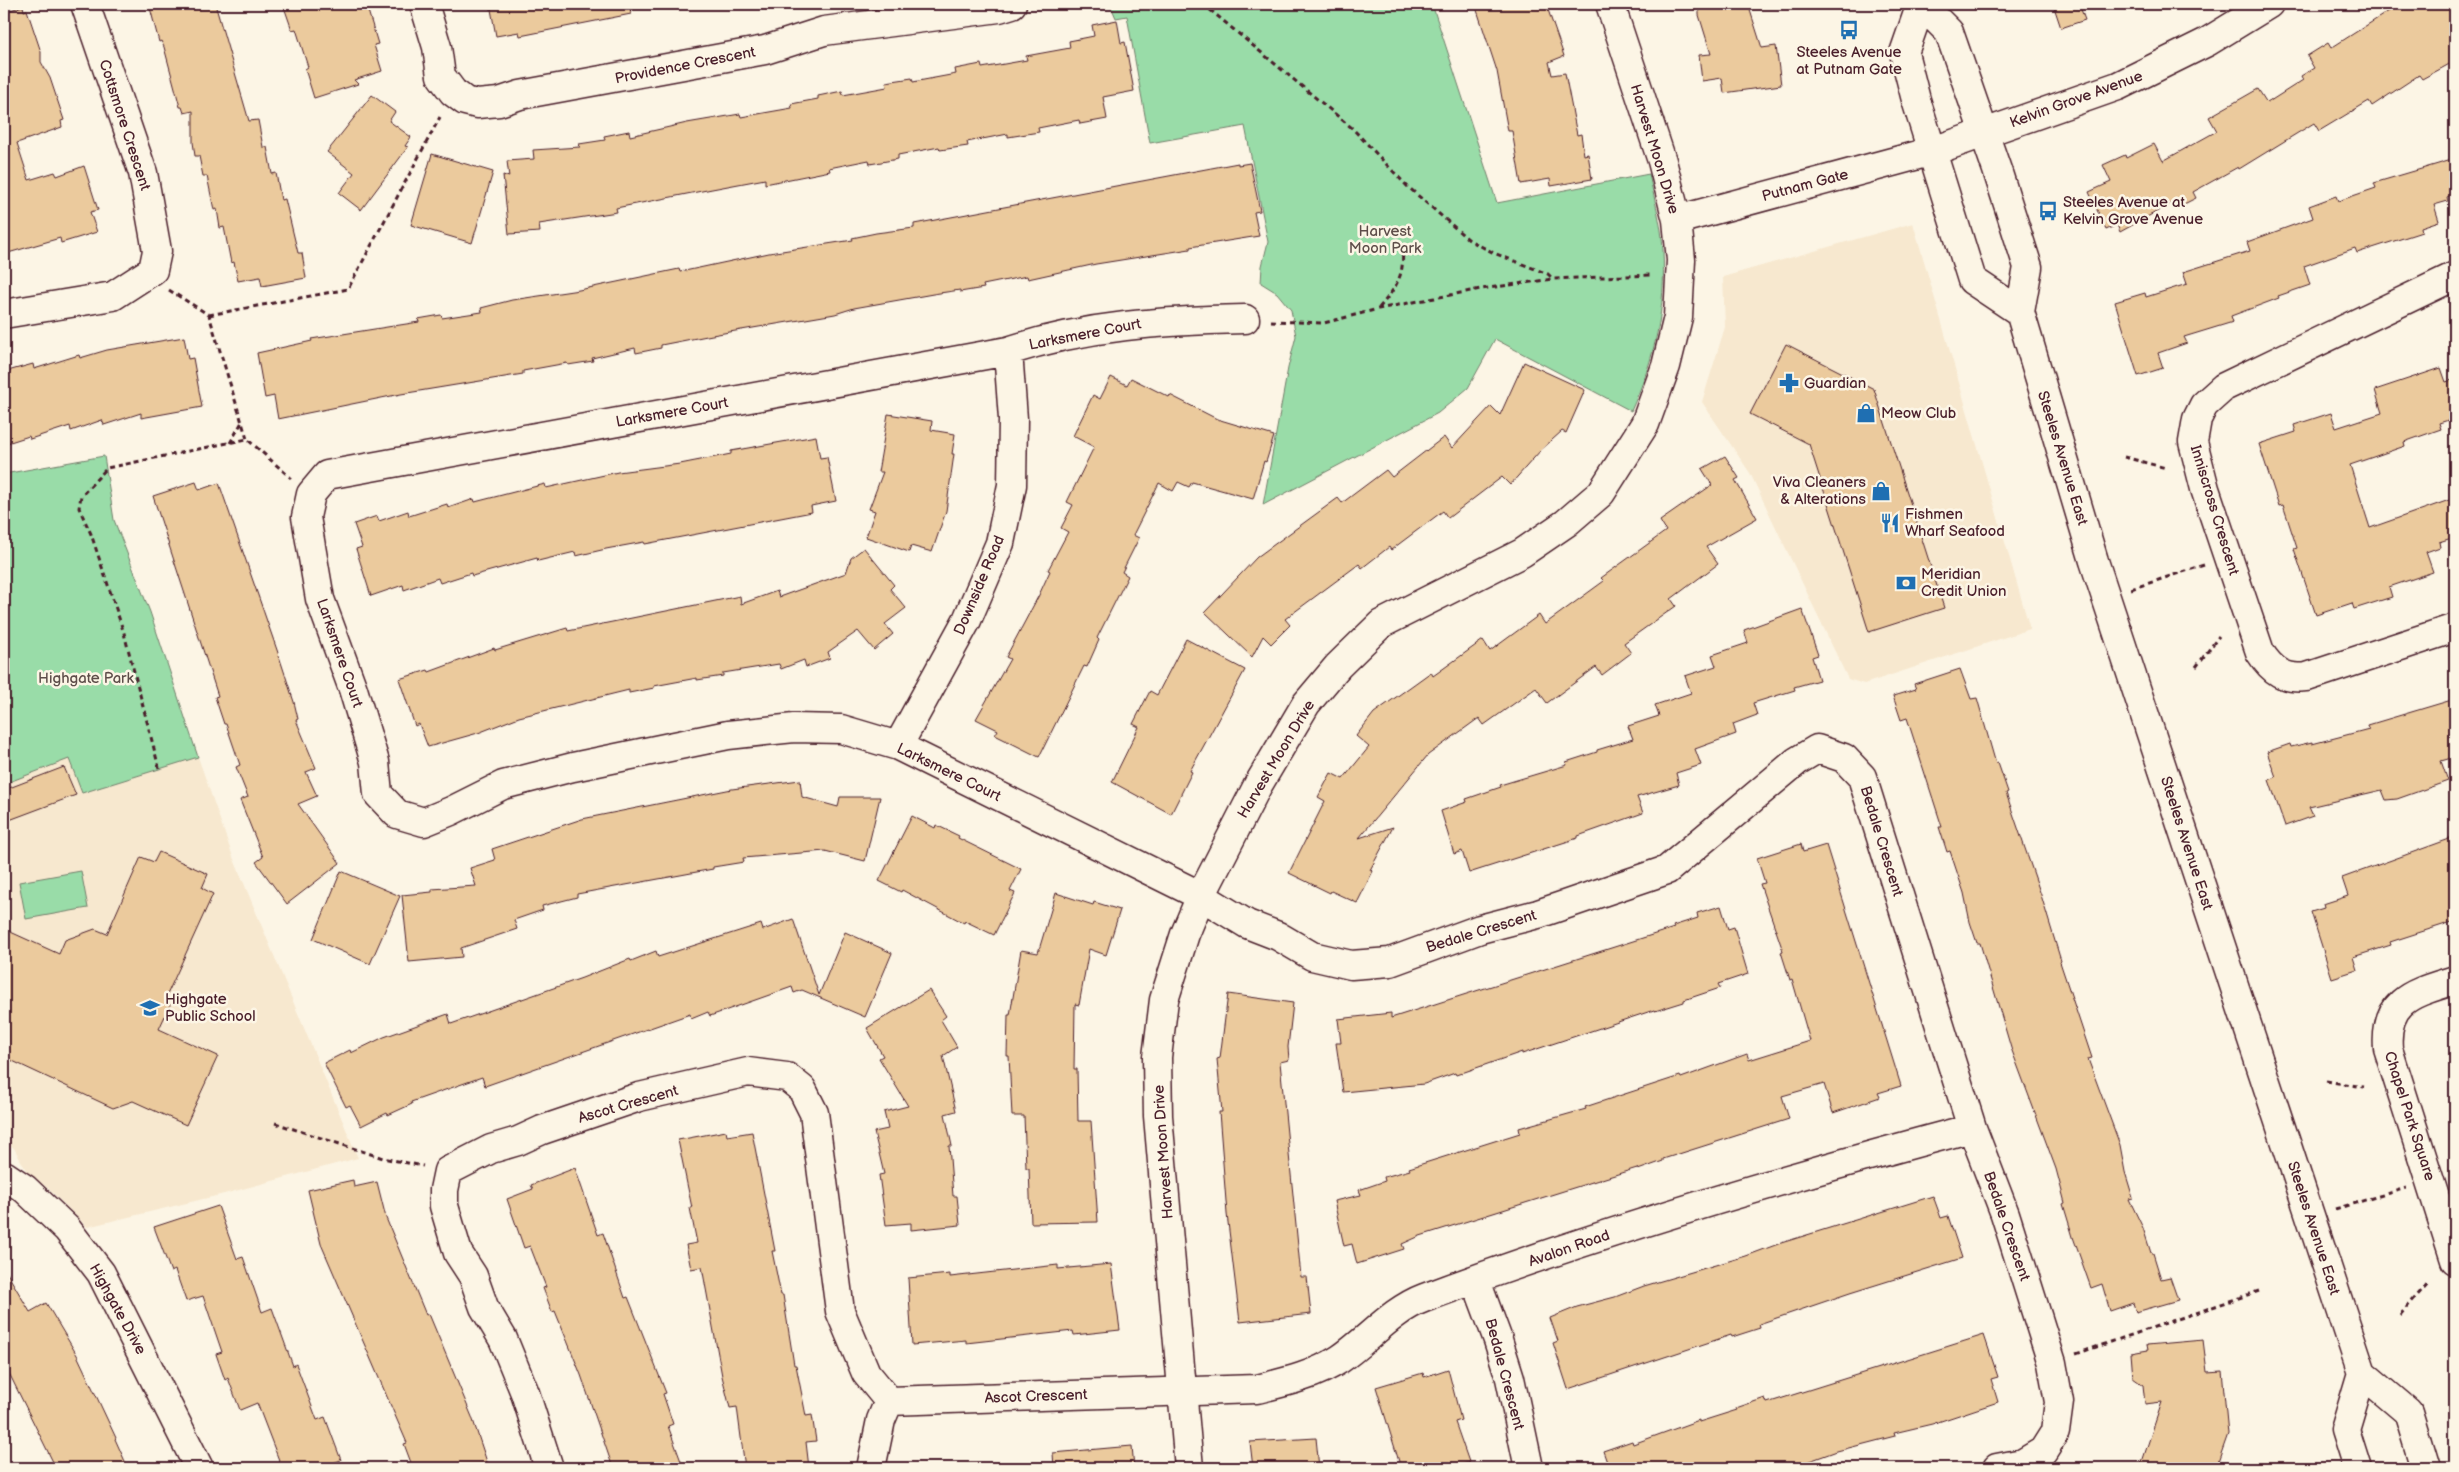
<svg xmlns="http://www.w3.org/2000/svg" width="2459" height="1472" viewBox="0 0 2459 1472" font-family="'Balsamiq Sans',sans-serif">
<rect width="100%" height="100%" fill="#fcf5e5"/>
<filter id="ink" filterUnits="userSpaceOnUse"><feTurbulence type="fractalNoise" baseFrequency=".02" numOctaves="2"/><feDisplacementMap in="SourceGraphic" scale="10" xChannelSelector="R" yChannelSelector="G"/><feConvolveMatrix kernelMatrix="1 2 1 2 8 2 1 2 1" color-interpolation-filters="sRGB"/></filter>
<g filter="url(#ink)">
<path fill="#f7e8cf" d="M1913,223L2030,629L1864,684L1848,679L1750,473L1702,402L1725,327L1723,277Z
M198,757L233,857L358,1158L224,1194L87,1227L49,1189L27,1172L14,1148L4,1142V784L69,758L82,793Z"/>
<path fill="#99dca8" stroke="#727e6a" d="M1110,4H1432L1497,203L1649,174C1654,199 1662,225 1663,250C1666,309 1655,358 1631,411L1495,339L1468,388L1438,413L1263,505L1288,368L1296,336L1291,310L1277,293L1261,283L1262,266L1268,242L1245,126L1150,143L1127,16L1116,18Z
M104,456L114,520L150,612L198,757L82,793L69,759L4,784V474Z
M81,871L88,908L26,919L19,882Z"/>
<path fill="#ebca9d" stroke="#4a1f2b" d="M149,4H215L249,121L258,120L263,147H267L272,174L276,173L281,200L285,199L298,253H302L306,278L262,286L260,277L238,281L234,262L231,263L224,227L220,228L217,209L214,210L207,176H203L199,156H195L193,142V111L184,113L182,107H180L164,47L161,41L159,42Z
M283,4H366L378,44L374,45L382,71L354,80L358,84L314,98L305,69L308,67L296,29L292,30Z
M490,4H630L631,14L520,36L519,32L496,36Z
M1475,4H1546L1564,56L1549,62L1552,75L1565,73L1577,135L1581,134L1584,155L1588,154L1592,179L1551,186L1550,179L1521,184L1512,131H1508L1497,71Z
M1699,4H1748L1762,48L1776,46L1781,85L1724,93L1722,78L1702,81L1699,55L1711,54L1699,15Z
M2053,4H2079L2085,20L2061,28Z
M2400,4H2455V61L2422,79L2419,75L2372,106L2369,101L2319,131L2314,123L2239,169L2238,167L2193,192L2196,198L2178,207L2174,202L2120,232L2117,225L2106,230L2089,192L2111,182L2103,165L2125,155L2126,158L2154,144L2163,161L2217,131L2209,117L2258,89L2267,103L2303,80L2301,76L2314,68L2307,56L2328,43L2331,48Z
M23,6L24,11L27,10L41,52V62L50,78L64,120L61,121L62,127L17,143L29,180L55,172L57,176L84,166L98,210L90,212L97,232L61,243L60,238L8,253L4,239V12Z
M1117,20L1121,43L1125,42L1134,91L1103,97L1107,119L1080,124L1079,120L1038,128L1039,132L1008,137V134L967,142L968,146L940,150L939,147L898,155V159L870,164L869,160L829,168L830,171L765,184V179L712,189L616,208L617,212L539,224L540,232L509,234L503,175L509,177L507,161L534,159L533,150L580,147L579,144L605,140L604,136L629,131L630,136L687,123L740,114L741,117L792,108L791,104L818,99V96L842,91L843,95L887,87L886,82L912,78L913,82L956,74L955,69L981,64L982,68L1027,60L1026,56L1070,48L1069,41L1094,36L1092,25Z
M372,95L395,112L389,121L411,137L405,146L408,147L361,210L339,193L354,173L327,152Z
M432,154L493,172L472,243L411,225Z
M2455,159V194L2447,197L2448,201L2434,205L2439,221L2421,227L2422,232L2357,253L2355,248L2304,266L2310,285L2278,296L2279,298L2231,316L2233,322L2184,337L2187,343L2158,353L2163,368L2138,376L2115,302L2145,293L2146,297L2187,284L2183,272L2250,251L2247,242L2313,218L2309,206L2336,196L2338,201L2376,188L2374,183Z
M1238,163V165L1250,163L1260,211L1254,212L1259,236L1190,247V249L1096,264L1028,279L1027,276L983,285L984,288L960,292V290L933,294L854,308L835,314L712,335L661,345V348L636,353L635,348L592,358L593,361L568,365L567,363L523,371V374L401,394L278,419L274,396L265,398L257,353L312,341L311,339L419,322L418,319L441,315L442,318L482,312L481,308L512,300L579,290L679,269L680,272L769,253L853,240L852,238L876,233L914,228V224Z
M184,337L188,359L193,358L202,407L141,418V413L104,425L102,420L71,431L70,426L30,439L29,436L4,444V372L33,364L34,369L79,355L80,358L107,350Z
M1786,344L1874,389L1944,608L1869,632L1809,444L1750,414Z
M1524,362L1585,390L1566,433L1562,431L1541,450L1510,485L1502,477L1448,518L1443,511L1391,550L1389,547L1362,568L1359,564L1285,619L1290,625L1271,644L1263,636L1252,657L1205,612L1257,557L1338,498L1342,503L1386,470L1392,477L1444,437L1452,448L1491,406L1500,415Z
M2441,368L2446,382L2455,379V418L2439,423L2441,429L2404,442L2405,446L2350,465L2370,528L2455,498V537L2439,542L2440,547L2426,552L2433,572L2389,587L2392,597L2354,609L2352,603L2316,615L2294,549L2297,548L2283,505L2279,506L2259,444L2296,432L2294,425L2331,413L2336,428L2382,413L2375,390Z
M1111,377L1127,385L1131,378L1169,397L1170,395L1217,419L1274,436L1266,462L1264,461L1253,499L1192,482L1189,487L1178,482L1173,491L1159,483L1133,535L1139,538L1122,572L1128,576L1097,638L1099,640L1087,667L1084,666L1039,757L995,735L998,730L976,719L1010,659L1006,657L1039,595L1050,571L1048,570L1068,532L1061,528L1073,505L1067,502L1094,447L1073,436L1093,395L1100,399Z
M888,414L932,421L931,430L955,434L952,454H954L946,511L932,552L911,546L909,552L866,537L875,511L869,509L883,472H878Z
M816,436L820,458L827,457L836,501L811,506L812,512L645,544L644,542L606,549L576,556L575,552L538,561L537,558L472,576L471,573L440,583L438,578L404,590L403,585L371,596L356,549L362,547L354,524L377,516L379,521L408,511L409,516L447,504L448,508L474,499L475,502L545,484L546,488L618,472L680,464L731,454V451Z
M1725,456L1739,478L1735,480L1757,518L1706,547L1718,564L1671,599L1676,606L1624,643L1631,653L1602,675L1596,667L1547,703L1536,688L1484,725L1479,718L1428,755L1359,838L1393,827L1370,870L1373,871L1357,903L1331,891L1330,893L1289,873L1325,801L1318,797L1331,773L1343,779L1369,747L1356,736L1374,713L1431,672L1433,676L1483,640L1490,651L1539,615L1545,624L1604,581L1601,578L1666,531L1660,521L1712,485L1702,469Z
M196,482L199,490L219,483L277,650L294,702L298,719L296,720L316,768L306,772L317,796L298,804L340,863L287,904L256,862L263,857L240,800L248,797L236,767L240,765L226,724H224L215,697L218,696L153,496Z
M864,548L894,585L890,589L906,608L885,624L893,634L874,650L858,631L828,652L830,658L806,667L804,660L781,669L779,664L723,673V676L697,680V678L654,686V688L629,693V690L519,717L478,733L428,747L419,724L415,726L399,679L428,670L429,672L494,648L495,650L567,628L568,631L740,596L741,604L777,591L779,597L846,573L851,558Z
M1802,609L1818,655L1812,657L1819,680L1794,687L1795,690L1753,703L1757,715L1733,724L1736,734L1695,749L1701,765L1676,773L1679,785L1637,797L1643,813L1578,836V838L1469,873L1462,851L1454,854L1441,811L1467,802L1466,799L1501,787L1500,785L1567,765L1566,762L1597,752V750L1633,739L1628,726L1659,716L1655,705L1691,693L1685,676L1716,666L1712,655L1748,643L1744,630Z
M1186,639L1245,670L1190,771L1192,772L1171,814L1112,782L1139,727L1133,724L1150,691L1157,695Z
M1960,669L1971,699L1977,698L1996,764L1998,763L2008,792L2006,793L2041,895L2061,961L2060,962L2092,1058L2088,1059L2120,1145L2125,1172L2133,1198L2129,1199L2143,1228L2151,1253H2153L2161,1279L2170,1277L2178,1300L2136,1312L2133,1303L2110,1311L2102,1284L2091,1288L2073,1237L2063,1204L2065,1203L2056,1169L2011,1048L1980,943H1977L1970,922L1964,893L1950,851L1947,852L1939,827H1942L1907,718L1901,720L1893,696L1916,689L1914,684Z
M2455,699V757L2441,761L2448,781L2397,799L2386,800L2382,790L2309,807L2313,816L2285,826L2269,780L2276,777L2267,752L2290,744L2291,747L2312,742V744L2369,729L2368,725Z
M64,767L76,795L4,822V790Z
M800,780L802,797L838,807L840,797H880L865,861L825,851L743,858L744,862L713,867V869L577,894V897L542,906L543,910L514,920L517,929L461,948L462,957L409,962L402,895L432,892V889L476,886L470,868L495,860L492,849L582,819L732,789Z
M912,816L935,828L936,825L959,836L958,838L1021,869L1010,891L1015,893L994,935L965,921L964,923L902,890L901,892L879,881Z
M2455,837V921L2390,942L2391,945L2353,957L2357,970L2332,978L2311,912L2324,908L2323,904L2348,896L2342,878Z
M1801,844L1803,852L1826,845L1901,1086L1878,1093L1880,1097L1833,1113L1824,1084L1782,1096L1789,1119L1663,1159V1161L1638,1170L1637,1168L1420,1236L1402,1244L1404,1249L1357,1264L1352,1244L1344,1246L1334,1201L1361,1195L1359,1190L1385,1181L1384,1177L1410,1170L1409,1168L1520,1133L1519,1128L1586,1109L1585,1107L1680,1076L1681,1078L1747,1054L1749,1060L1810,1041L1792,979L1790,980L1781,952L1783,951L1760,884L1765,883L1757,858Z
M159,852L208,874L202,888L213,894L166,997L170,1005L159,1029L218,1056L186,1125L133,1101L113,1108L4,1057V929L59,954L65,940L95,929L107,934L141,857L154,862Z
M341,871L400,896L370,964L313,939Z
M1056,893L1093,905L1094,902L1120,910L1106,955L1089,949L1079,1005L1075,1004L1074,1069H1077L1078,1121H1091L1098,1222L1031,1223L1029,1168H1026L1024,1116H1012L1009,1056H1007L1008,1015H1010L1021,950L1038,953Z
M1721,906L1728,929L1734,927L1748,974L1718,984L1720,988L1684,1000V1002L1655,1011L1654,1010L1522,1054V1052L1456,1075L1455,1073L1424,1084L1343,1092L1336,1043H1341L1338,1019L1391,1013V1018L1674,928L1673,926L1698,918L1697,913Z
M793,919L819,995L845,932L892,953L865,1017L802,990L794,993L792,987L710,1016L708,1012L691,1019L690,1014L485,1086L482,1077L411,1102L412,1104L388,1115L387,1113L361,1126L350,1105L346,1107L324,1063L350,1050L351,1053L384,1037L448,1014L451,1024L582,978L630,959L631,961L656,951L658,957L761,924L763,930Z
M929,990L946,1016L941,1020L957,1047L943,1056L956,1111L945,1114L952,1146H949L953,1196H957L960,1225L911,1230V1223L886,1225L879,1175L884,1174L874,1132L888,1129L884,1112L908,1106L879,1058L883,1056L867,1028Z
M1228,994L1293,1003L1288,1047L1289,1060L1280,1062L1301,1277H1307L1311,1314L1240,1322L1227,1214L1219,1112H1222L1217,1059L1220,1058Z
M726,1131L727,1136L752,1132L775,1251H772L781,1295H783L794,1365H796L806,1416L812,1415L816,1441L806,1442L809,1468H745L737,1407L730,1408L722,1376L702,1267L691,1269L686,1245L697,1243L690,1208H692L678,1140Z
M575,1168L598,1235L603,1233L625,1298L628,1297L666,1393L663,1394L673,1424L668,1426L682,1464L670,1468H613L581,1375L555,1311L552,1312L543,1288L546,1287L530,1246L524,1248L507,1199L533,1189L531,1185Z
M353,1180L354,1187L377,1182L386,1218L426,1315L429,1314L472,1417L489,1468H413L404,1444L407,1443L321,1244L308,1190Z
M1933,1196L1941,1218L1948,1216L1962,1258L1850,1293L1759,1324L1760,1328L1732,1337L1731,1335L1568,1389L1553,1343L1558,1341L1550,1318L1577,1307L1615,1297L1644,1286L1746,1256L1781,1243Z
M218,1206L237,1259L243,1257L262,1312L272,1308L293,1366L296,1364L317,1420L325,1417L341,1460L319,1468H282L257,1403L240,1410L228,1378L225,1380L216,1354L222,1352L203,1296L186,1301L175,1270L171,1272L154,1227Z
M1111,1264L1120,1330L1074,1335L1073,1331L966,1343V1340L912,1345L908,1278L950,1274V1277L1058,1265V1269Z
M4,1268L30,1312L46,1303L77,1355L116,1438L115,1439L128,1468H56L4,1363Z
M1984,1335L1998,1377L1991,1379L1998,1402L1932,1424L1894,1433L1895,1436L1837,1451L1790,1468H1609L1603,1451L1632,1441L1633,1444L1699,1420V1422L1737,1410L1736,1408L1765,1398L1767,1403Z
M2203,1340L2207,1372L2222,1371L2228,1434L2216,1468H2140L2162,1402L2145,1404L2143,1385L2133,1378L2131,1353L2148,1350L2147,1345Z
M1448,1369L1461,1420L1455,1422L1469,1462L1464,1464L1465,1468H1401L1376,1387L1423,1373L1424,1377Z
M1316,1438L1319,1468H1253L1250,1442Z
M1132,1446L1134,1468H1054L1053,1453Z"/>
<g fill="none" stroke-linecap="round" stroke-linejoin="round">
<defs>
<path id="street" d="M424,4L437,47L441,76L453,92L465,101L477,104L499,102L520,95L765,50L824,31L999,8L1012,4
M2455,276L2224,387L2204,405L2197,419L2193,442L2205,489L2260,652C2272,671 2285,680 2307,677L2455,628
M4,314L113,296L153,270L157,251L143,173L85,4
M1245,319C1162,321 1088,325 1008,351L327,475L311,494L306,517L320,599L353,689L375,762L378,794L397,814L424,822L451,811L503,785L573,767L728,735L794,728L841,729L898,746L1201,896L1247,924L1278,936L1312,956L1351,965L1390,962L1480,929L1538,914L1667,870L1797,761L1817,749L1844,758L1862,777L1972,1128L2005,1214L2052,1363L2059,1402L2055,1432L2043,1451L2023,1463L1997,1468
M898,746L967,620L1000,543L1012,485L1013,419L1008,351
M2455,980C2415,993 2384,998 2388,1049L2455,1260
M1476,1281L1498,1340L1510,1378L1529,1468
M889,1401L1257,1389C1286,1382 1316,1375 1340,1359C1368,1340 1392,1310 1424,1298C1603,1231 1787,1177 1972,1128
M549,1468L525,1393L503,1339L484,1307L473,1276L458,1253L444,1206V1190L448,1171L491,1149L518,1141L542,1130L639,1097L748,1072L787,1077L802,1089L814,1113L840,1311L866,1373L889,1401
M871,1468L881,1420L889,1401"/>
<path id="secondary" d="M1677,220L1933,151L2118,86L2207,42L2269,4
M2020,312L1972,280L1916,100L1904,53L1921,4L1949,32L1997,170L2028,267L2020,312L2094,561L2362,1373L2408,1412L2425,1468
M4,1175L25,1189L67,1229L101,1273L199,1468
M1189,1468L1158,1116L1157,1057L1164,1000L1185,934L1201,896L1258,785L1306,704L1338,666L1381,624L1522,553L1566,523L1601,493L1645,424L1666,366L1678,317L1681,260L1677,220L1662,161L1610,4
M2357,1468L2345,1430L2362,1373"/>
</defs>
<use href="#street" stroke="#4a1f2b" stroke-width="31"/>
<use href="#secondary" stroke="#4a1f2b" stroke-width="31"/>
<path stroke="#4a1f2b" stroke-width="3" stroke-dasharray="5 4" stroke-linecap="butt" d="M1203,4L1352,128L1407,186L1469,240L1494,253L1548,274L1553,279
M169,290L209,315L247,439
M1379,308C1397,286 1405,276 1402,246
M209,315L348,289L440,117
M1271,321L1324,323L1378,309L1481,289L1553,279L1651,275
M230,443L242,422
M2124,457L2166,468
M2131,589L2204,565
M2196,667L2219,636
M159,768L124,633L91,534L79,508L81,496L107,468L247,439L291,478
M2326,1081L2364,1087
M275,1123L383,1158L423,1166
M2335,1209L2406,1188
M2400,1315L2429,1282
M2076,1354L2259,1291"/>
<use href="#street" stroke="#fcf5e5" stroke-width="28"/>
<use href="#secondary" stroke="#fcf5e5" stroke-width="28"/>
</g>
</g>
<defs>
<symbol id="bus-bare" viewBox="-9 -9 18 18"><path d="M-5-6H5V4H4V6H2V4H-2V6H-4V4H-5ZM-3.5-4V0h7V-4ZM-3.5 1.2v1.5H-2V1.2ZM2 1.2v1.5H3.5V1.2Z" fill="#1f6fb2" stroke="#fcf5e5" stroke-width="2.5" paint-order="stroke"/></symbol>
<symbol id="pharmacy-bare" viewBox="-9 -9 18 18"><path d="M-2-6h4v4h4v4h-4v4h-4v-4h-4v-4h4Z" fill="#1f6fb2" stroke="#fcf5e5" stroke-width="2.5" paint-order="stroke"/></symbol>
<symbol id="shop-bare" viewBox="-9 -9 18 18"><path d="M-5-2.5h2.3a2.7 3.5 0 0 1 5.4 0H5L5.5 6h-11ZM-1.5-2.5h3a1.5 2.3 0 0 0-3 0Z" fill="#1f6fb2" stroke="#fcf5e5" stroke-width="2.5" paint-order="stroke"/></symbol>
<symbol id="restaurant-bare" viewBox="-9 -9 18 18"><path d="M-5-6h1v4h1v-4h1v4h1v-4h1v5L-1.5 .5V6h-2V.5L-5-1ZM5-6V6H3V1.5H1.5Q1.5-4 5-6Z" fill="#1f6fb2" stroke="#fcf5e5" stroke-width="2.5" paint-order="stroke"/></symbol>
<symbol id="bank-bare" viewBox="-9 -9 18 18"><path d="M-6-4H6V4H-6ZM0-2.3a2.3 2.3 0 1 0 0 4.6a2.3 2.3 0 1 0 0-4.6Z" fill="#1f6fb2" stroke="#fcf5e5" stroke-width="2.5" paint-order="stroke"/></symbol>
<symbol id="school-bare" viewBox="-9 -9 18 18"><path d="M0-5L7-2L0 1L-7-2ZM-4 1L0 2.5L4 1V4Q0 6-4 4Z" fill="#1f6fb2" stroke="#fcf5e5" stroke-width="2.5" paint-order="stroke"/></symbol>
</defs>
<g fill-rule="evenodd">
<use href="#bus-bare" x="1835" y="16" width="28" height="28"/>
<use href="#bus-bare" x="2034" y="197" width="28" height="28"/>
<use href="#pharmacy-bare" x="1775" y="369" width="28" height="28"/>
<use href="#shop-bare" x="1852" y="399" width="28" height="28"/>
<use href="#shop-bare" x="1867" y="477" width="28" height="28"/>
<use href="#restaurant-bare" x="1876" y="509" width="28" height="28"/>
<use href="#bank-bare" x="1892" y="569" width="28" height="28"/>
<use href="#school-bare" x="136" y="994" width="28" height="28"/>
</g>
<g text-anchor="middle" stroke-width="5" stroke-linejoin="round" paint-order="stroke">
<g font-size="15" fill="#4a1f2b" stroke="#fcf5e5" text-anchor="start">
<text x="1849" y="57" text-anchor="middle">Steeles Avenue<tspan x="1849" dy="17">at Putnam Gate</tspan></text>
<text x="2063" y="207">Steeles Avenue at<tspan x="2063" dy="17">Kelvin Grove Avenue</tspan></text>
<text x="1804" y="388">Guardian</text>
<text x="1881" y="418">Meow Club</text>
<text x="1866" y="487" text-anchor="end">Viva Cleaners<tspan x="1866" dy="17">&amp; Alterations</tspan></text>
<text x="1905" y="519">Fishmen<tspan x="1905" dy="17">Wharf Seafood</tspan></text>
<text x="1921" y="579">Meridian<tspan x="1921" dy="17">Credit Union</tspan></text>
<text x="165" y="1004">Highgate<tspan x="165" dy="17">Public School</tspan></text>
</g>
<g font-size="15" fill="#4a1f2b" stroke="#fcf5e5">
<text transform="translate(685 65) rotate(-11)" y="5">Providence Crescent</text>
<text transform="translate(2076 99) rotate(-20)" y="5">Kelvin Grove Avenue</text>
<text transform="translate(125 125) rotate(72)" y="5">Cottsmore Crescent</text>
<text transform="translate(1655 149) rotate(73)" y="5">Harvest Moon Drive</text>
<text transform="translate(1805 185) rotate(-15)" y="5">Putnam Gate</text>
<text transform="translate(1085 334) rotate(-11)" y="5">Larksmere Court</text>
<text transform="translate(672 412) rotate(-10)" y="5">Larksmere Court</text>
<text transform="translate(2063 458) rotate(73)" y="5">Steeles Avenue East</text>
<text transform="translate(2215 510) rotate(73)" y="5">Inniscross Crescent</text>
<text transform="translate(979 585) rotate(-67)" y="5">Downside Road</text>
<text transform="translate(340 653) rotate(71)" y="5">Larksmere Court</text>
<text transform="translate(1276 759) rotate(-59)" y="5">Harvest Moon Drive</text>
<text transform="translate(949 772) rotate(26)" y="5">Larksmere Court</text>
<text transform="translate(1882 841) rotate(73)" y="5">Bedale Crescent</text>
<text transform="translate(2187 843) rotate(72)" y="5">Steeles Avenue East</text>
<text transform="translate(1481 931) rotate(-17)" y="5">Bedale Crescent</text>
<text transform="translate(628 1104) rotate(-16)" y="5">Ascot Crescent</text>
<text transform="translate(2410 1116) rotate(72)" y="5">Chapel Park Square</text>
<text transform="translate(1163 1152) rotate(-94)" y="5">Harvest Moon Drive</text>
<text transform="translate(2007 1226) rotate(71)" y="5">Bedale Crescent</text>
<text transform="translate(2314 1228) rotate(72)" y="5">Steeles Avenue East</text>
<text transform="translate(1569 1248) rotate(-19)" y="5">Avalon Road</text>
<text transform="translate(118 1309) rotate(61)" y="5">Highgate Drive</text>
<text transform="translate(1505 1374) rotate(75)" y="5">Bedale Crescent</text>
<text transform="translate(1036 1396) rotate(-2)" y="5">Ascot Crescent</text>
</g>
<g font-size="15" fill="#5e4e4a" stroke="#fcf5e5">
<text x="1385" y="236">Harvest<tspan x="1385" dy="17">Moon Park</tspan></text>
<text x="86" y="683">Highgate Park</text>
</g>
</g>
<rect width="2459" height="1472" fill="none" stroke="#fcf5e5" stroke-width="20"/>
<rect x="10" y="10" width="2439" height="1452" fill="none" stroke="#4a1f2b" stroke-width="2" filter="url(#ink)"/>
</svg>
